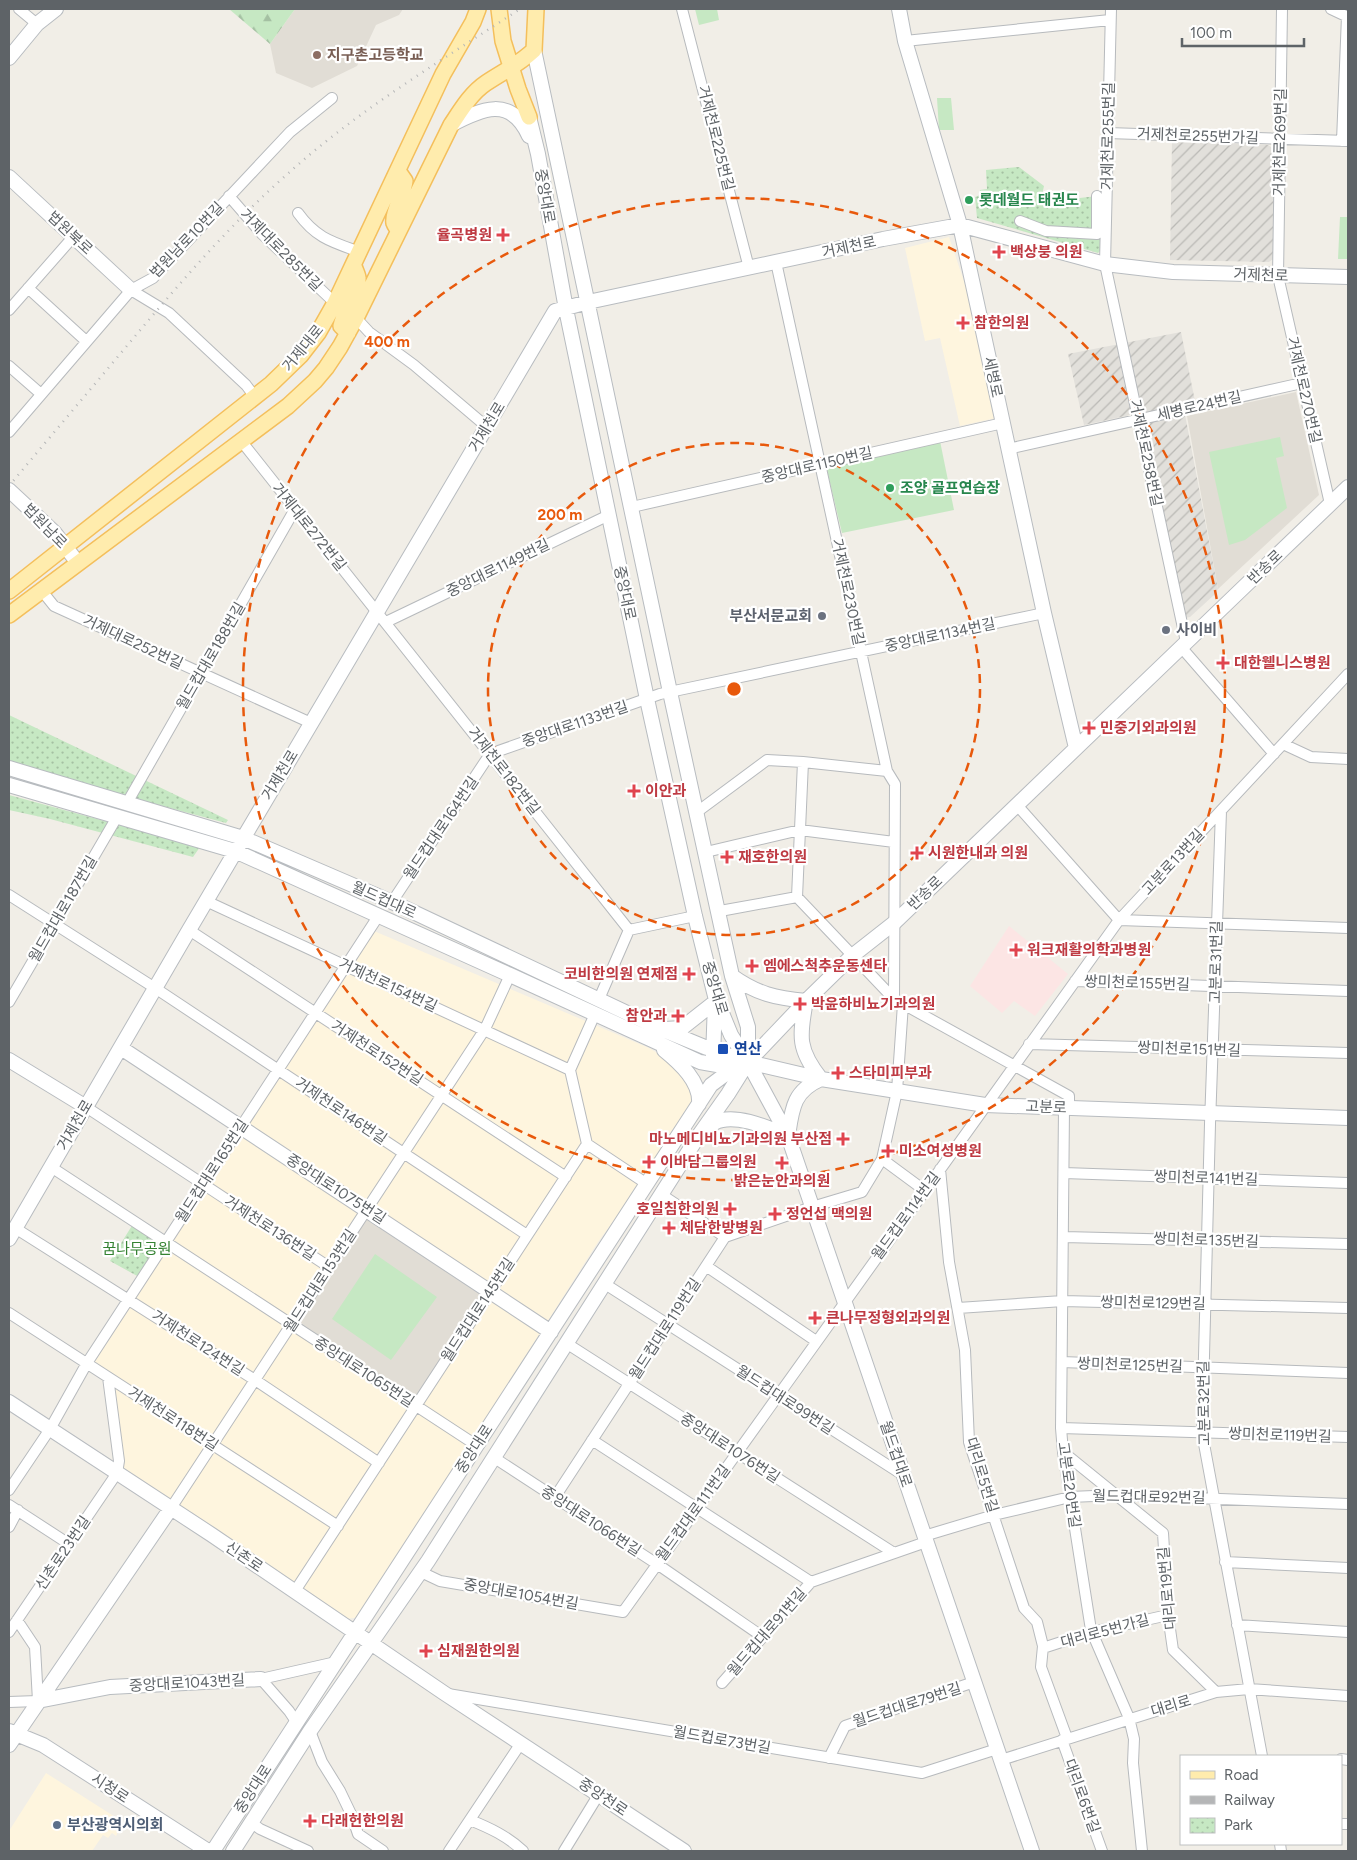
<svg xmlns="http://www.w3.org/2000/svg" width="1357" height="1860" viewBox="0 0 1357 1860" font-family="Figtree,'Noto Sans KR',sans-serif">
<defs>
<pattern id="industrial-furrows" width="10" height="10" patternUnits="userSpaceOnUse" patternTransform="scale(1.25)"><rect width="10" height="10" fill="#e2e0db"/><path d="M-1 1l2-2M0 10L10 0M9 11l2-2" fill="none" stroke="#bab9b5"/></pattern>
<pattern id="forest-firs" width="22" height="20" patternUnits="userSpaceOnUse" patternTransform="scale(1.25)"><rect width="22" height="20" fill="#c6e8c3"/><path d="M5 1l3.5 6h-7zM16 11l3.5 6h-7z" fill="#a4c0a2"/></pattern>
<pattern id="park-dots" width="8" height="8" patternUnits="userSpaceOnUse" patternTransform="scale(1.25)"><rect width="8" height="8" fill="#c6e8c3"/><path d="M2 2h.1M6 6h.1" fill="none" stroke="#a4c0a2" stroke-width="1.8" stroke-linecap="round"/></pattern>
</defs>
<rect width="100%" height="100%" fill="#f1eee7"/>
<path fill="#fef5de" d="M949,237L970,299L996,418L960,426L940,338L925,341L905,248Z
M374,931L649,1048L672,1062L688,1082L694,1105L686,1122L598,1242L441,1489L362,1617L345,1619L124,1471L119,1439L115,1380L92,1366Z
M46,1773L120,1820L114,1829L118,1832L116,1836L112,1833L108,1838L103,1835L92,1851H9V1831Z"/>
<path fill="url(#industrial-furrows)" d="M1172,142L1268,145L1275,150L1273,259L1269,262L1170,260Z
M1181,332L1195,401L1183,404L1218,589L1214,595L1190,617L1185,618L1139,413L1084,425L1068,354Z"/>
<path fill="#e1ddd5" d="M295,9H403L399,15L376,25L357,66L312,88L276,73L270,44Z
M1296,392L1319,495L1218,589L1187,416Z
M367,1209L490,1292L416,1406L292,1325Z"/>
<path fill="#fce5e4" d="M1009,926L1068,974L1035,1016L1014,1001L1002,1013L970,986Z"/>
<path fill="#c6e8c3" d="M695,9H717L719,20L699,25Z
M937,98H951L954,130H939Z
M1340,217H1348V259H1338Z
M1280,437L1284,456L1276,458L1287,508L1245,540L1229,545L1209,452Z
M940,441L954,510L842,533L826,466Z
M375,1254L437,1297L391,1360L332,1319Z"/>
<path fill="url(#forest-firs)" d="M229,9H295L270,44Z"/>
<path fill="url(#park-dots)" d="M1019,167L1044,186L1042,195L1045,202L1097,196L1102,197L1101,250L1098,253L977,218L975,197L980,195V190L987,189L986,170Z
M9,715L228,820L226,823L110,792L9,761Z
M9,795L200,847L193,857L50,819L9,810Z
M133,1224L161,1242L139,1277L110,1261Z"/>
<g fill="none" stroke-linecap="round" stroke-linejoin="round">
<defs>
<path id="street" d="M19,9L37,24
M682,9L749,268
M1111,9L1105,264L1186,642
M1282,9L1278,276L1330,504
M1331,9L1348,17
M905,41L1110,20
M1108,133L1348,141
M1342,141L1347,16
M229,196L262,234L335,303
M298,213C316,238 332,242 360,252
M1020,221L1046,231L1097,234V196
M776,262L887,771L895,784L894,999
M28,288L86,341
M131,290L169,313L246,385L255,397
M9,310L74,236
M356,318L369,332L414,365L487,427
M9,366L41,394
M9,432L131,290L153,278L290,132L332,98
M242,442L629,930
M1008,449L1302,383
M632,507L1003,423
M42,591L54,606L311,723
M386,622L609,515
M1181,647L1274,754
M1283,744L1311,757L1348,759
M127,803L295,509
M1017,805L1119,920
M1221,811L1210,1124L1202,1433L1262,1756
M697,812L767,760L803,762L887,771
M706,852L800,830L894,842
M9,895L155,988L527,1235
M797,897L894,999L1069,1096V1108
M797,897L803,762
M206,901L570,1070
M392,902L490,754L660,694L1044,613
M720,911L797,897
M1119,920L1348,928
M189,930L566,1177
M1075,981L1348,991
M599,999L629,930L695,916
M9,1002L117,817
M1029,1044L1348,1053
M86,1107L329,1267
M1064,1108L1061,1428L1063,1452L1091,1630L1129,1718L1134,1739L1133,1763L1142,1851
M587,1144L647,1184
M882,1159L924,1190
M51,1167L476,1445
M940,1169L949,1262L965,1350L969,1442L1024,1608L1037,1622L1043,1646L1041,1667L1067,1738
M1064,1173L1348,1183
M662,1195L725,1237
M15,1228L255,1380L379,1463
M1064,1237L1348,1244
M706,1266L816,1341
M605,1284L903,1475
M958,1308L1063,1301L1348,1308
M9,1313L338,1526
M566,1343L894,1553
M1062,1362L1348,1373
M1061,1428L1348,1437
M592,1440L811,1582
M1063,1452L1163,1533L1168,1615L1173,1650L1216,1692
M493,1457L657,1564L763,1637
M9,1490L50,1429L87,1363L379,915
M555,1497L725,1237L812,1207L862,1192L882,1159L897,1091L903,1004
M9,1505L69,1544
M171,1508L485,1029L510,975
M9,1527L18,1510
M924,1536L994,1515L1070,1497L1117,1495L1348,1504
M1225,1562L1348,1568
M421,1572L440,1581L623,1612L1119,920L1348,674
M295,1591L587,1144L570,1070L595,1014
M1237,1625L1348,1632
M9,1632L117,1473L119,1461L108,1377
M1043,1648L1092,1632L1168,1615
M722,1683L811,1582L926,1542
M448,1694L922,1773L997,1749
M9,1702L38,1701L35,1647L17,1620
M297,1723L289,1711L261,1679L336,1662
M310,1731L322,1762L340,1791L352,1816L358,1834L383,1851
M1062,1740L1102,1851
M829,1758L845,1726L974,1682
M1341,1759L1348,1760
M1001,1760L1216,1692L1249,1689L1348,1696
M470,1820C490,1828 507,1836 523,1851
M252,1823L260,1829L308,1851
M1341,1824H1348
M1280,1844L1281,1851
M449,1851L521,1743
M564,1851L599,1794"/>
<path id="secondary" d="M899,9L905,41L960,225L1044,613L1076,748
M9,58L37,24L56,9
M529,117L538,154L566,309L647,699L695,916L715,996L731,1035L748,1062L788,1136L1032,1851
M451,125C481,109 511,95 529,136
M9,177L131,290
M9,490L54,532L78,563
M9,768L243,838L392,902L661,1029L707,1048L748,1062L821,1079L985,1105L1348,1118
M9,785L235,851L510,975L700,1062L717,1065L743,1062
M732,976C757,994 776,998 806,1001C799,1037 798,1050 821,1079
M665,1029L682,1028L715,1002
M121,1048L551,1332
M664,1050C680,1063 701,1082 699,1104
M713,1058L715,1002
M9,1060L86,1107
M705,1130C708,1128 711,1125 714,1123C734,1112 769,1128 788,1136
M788,1136C792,1109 793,1091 821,1079
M9,1239L189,930L555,311L588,302L883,239L960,225L1105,264L1173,272L1348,277
M9,1402L212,1535L444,1693L684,1851
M38,1701L110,1687L261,1679
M9,1731L43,1745L208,1851
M9,1745L171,1508
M213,1851L711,1085L727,1073L748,1062L806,1001L852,956L894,923L1348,487
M233,1851L310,1731L428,1561L699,1135L728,1094L748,1062V1027L732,976L670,692L534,50"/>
<path id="primary" d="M499,9L503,41L518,89L529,117
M398,171L405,181C404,193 392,214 394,223C395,226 397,228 398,230
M348,333L341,326C344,311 359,292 358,278C358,275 355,270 354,266
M9,591L271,384L301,355L318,333L335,303L443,74L473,22L478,9
M9,615L288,406L315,381L326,368L340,347L356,318L451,125C461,110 471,93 486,83C504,71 518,65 534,50L536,9"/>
</defs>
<use href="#street" stroke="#b7babd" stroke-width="12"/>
<use href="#secondary" stroke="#b8bcc0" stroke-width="16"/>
<use href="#primary" stroke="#f4bf5c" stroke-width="18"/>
<use href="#street" stroke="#fff" stroke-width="10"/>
<use href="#secondary" stroke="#fff" stroke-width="14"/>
<use href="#primary" stroke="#ffecad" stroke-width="15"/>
<path stroke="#b5b6b7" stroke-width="2.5" stroke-dasharray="1 6" stroke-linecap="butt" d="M9,486C49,438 90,390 131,341C179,284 227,228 283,178C355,112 439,62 520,9"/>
</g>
<g fill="none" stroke="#e8590c" stroke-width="2.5" stroke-dasharray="9 6">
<circle cx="734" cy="689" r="246"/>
<circle cx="734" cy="689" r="491"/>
</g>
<circle fill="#8d6e63" stroke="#fff" stroke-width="2" cx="317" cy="55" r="5"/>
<g fill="#2e9e5b" stroke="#fff" stroke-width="2">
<circle cx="969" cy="200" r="5"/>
<circle cx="890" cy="488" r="5"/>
</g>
<g fill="#e0444e" stroke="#fff" stroke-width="2">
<path d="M500.5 227.5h5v5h5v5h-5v5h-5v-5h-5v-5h5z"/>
<path d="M996.5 244.5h5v5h5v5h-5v5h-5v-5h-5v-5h5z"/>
<path d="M960.5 315.5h5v5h5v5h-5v5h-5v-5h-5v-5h5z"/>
<path d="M1220.5 655.5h5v5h5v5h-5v5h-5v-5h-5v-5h5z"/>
<path d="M1086.5 720.5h5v5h5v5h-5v5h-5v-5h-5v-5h5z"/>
<path d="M631.5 783.5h5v5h5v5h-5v5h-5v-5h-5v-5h5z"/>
<path d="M914.5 845.5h5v5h5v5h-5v5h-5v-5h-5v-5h5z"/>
<path d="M724.5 849.5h5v5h5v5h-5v5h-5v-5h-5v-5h5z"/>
<path d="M1013.5 942.5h5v5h5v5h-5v5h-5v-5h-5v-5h5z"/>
<path d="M749.5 958.5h5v5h5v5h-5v5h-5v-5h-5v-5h5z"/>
<path d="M686.5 966.5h5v5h5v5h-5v5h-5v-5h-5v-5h5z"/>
<path d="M797.5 996.5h5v5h5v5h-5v5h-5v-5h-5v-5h5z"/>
<path d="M675.5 1008.5h5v5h5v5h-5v5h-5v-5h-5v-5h5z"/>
<path d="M835.5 1065.5h5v5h5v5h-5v5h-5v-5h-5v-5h5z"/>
<path d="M840.5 1131.5h5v5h5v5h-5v5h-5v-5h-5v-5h5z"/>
<path d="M885.5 1143.5h5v5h5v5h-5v5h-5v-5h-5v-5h5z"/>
<path d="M646.5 1154.5h5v5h5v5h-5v5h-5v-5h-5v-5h5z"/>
<path d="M779.5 1155.5h5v5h5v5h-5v5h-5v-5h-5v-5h5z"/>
<path d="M727.5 1201.5h5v5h5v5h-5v5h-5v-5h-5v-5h5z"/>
<path d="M772.5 1206.5h5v5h5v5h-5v5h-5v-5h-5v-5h5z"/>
<path d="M666.5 1220.5h5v5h5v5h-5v5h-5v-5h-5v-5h5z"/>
<path d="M812.5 1310.5h5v5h5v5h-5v5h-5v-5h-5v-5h5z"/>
<path d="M423.5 1643.5h5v5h5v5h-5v5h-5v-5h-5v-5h5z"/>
<path d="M307.5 1813.5h5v5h5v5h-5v5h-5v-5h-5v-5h5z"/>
</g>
<g fill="#6b7280" stroke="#fff" stroke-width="2">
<circle cx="822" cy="616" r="5"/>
<circle cx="1166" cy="630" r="5"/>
</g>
<rect fill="#1a4fb4" stroke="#fff" stroke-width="2" x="717" y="1043" width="12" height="12" rx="2.5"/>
<circle fill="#5c6f8a" stroke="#fff" stroke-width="2" cx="57" cy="1825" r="5"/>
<g text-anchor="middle" stroke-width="4.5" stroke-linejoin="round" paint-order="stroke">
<g font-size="15" font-weight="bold" fill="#785e54" stroke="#fff" text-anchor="start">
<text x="327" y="60">지구촌고등학교</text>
</g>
<g font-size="15" fill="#5e6367" stroke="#fff">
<text transform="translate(1108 136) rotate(-89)" y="5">거제천로255번길</text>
<text transform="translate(1198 136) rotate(2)" y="5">거제천로255번가길</text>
<text transform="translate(716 138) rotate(76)" y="5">거제천로225번길</text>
<text transform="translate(1280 142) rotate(-89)" y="5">거제천로269번길</text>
<text transform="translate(545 196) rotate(80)" y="5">중앙대로</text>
<text transform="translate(70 233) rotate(43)" y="5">법원북로</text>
<text transform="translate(187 240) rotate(-46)" y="5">법원남로10번길</text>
<text transform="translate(849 247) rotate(-12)" y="5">거제천로</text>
<text transform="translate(281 250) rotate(45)" y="5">거제대로285번길</text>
<text transform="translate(1261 275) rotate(2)" y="5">거제천로</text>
<text transform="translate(303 348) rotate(-51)" y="5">거제대로</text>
<text transform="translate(993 377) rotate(78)" y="5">세병로</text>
<text transform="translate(1304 390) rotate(77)" y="5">거제천로270번길</text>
<text transform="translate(1199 406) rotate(-13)" y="5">세병로24번길</text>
<text transform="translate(487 427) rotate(-59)" y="5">거제천로</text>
<text transform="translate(1146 453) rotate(78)" y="5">거제천로258번길</text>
<text transform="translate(817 465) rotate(-13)" y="5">중앙대로1150번길</text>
<text transform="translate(45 526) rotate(46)" y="5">법원남로</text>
<text transform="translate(309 527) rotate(51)" y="5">거제대로272번길</text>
<text transform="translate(1265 567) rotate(-44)" y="5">반송로</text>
<text transform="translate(498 568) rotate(-26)" y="5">중앙대로1149번길</text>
<text transform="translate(848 592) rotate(78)" y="5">거제천로230번길</text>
<text transform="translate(625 593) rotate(78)" y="5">중앙대로</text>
<text transform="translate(940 635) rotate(-12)" y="5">중앙대로1134번길</text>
<text transform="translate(133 642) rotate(25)" y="5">거제대로252번길</text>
<text transform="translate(211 656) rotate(-60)" y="5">월드컵대로188번길</text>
<text transform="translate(575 724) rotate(-19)" y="5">중앙대로1133번길</text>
<text transform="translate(504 771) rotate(52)" y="5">거제천로182번길</text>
<text transform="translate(280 775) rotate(-59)" y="5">거제천로</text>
<text transform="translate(441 828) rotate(-56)" y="5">월드컵대로164번길</text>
<text transform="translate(1173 862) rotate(-47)" y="5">고분로13번길</text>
<text transform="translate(925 893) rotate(-44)" y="5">반송로</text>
<text transform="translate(384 900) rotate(24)" y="5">월드컵대로</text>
<text transform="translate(63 909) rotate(-60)" y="5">월드컵대로187번길</text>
<text transform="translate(1216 962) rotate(-89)" y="5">고분로31번길</text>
<text transform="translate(1137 983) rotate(2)" y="5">쌍미천로155번길</text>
<text transform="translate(388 985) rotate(25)" y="5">거제천로154번길</text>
<text transform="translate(715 988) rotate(73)" y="5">중앙대로</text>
<text transform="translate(1189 1049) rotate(2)" y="5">쌍미천로151번길</text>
<text transform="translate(377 1053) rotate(33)" y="5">거제천로152번길</text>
<text transform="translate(1046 1107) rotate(2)" y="5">고분로</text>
<text transform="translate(341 1111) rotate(34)" y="5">거제천로146번길</text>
<text transform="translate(75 1125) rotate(-60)" y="5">거제천로</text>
<text transform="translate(212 1171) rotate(-57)" y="5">월드컵대로165번길</text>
<text transform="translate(1206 1178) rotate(2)" y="5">쌍미천로141번길</text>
<text transform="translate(336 1189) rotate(33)" y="5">중앙대로1075번길</text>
<text transform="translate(906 1216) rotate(-54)" y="5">월드컵로114번길</text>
<text transform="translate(270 1228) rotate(33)" y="5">거제천로136번길</text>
<text transform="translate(1206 1240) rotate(2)" y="5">쌍미천로135번길</text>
<text transform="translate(320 1281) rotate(-57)" y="5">월드컵대로153번길</text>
<text transform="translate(1153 1303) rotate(1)" y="5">쌍미천로129번길</text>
<text transform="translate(478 1310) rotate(-57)" y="5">월드컵대로145번길</text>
<text transform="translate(665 1329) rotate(-57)" y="5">월드컵대로119번길</text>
<text transform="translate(198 1343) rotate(33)" y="5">거제천로124번길</text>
<text transform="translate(1130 1365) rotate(2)" y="5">쌍미천로125번길</text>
<text transform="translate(364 1372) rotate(33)" y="5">중앙대로1065번길</text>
<text transform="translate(785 1400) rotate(33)" y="5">월드컵대로99번길</text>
<text transform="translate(1204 1403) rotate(-91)" y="5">고분로32번길</text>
<text transform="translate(173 1419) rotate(33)" y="5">거제천로118번길</text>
<text transform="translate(1280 1435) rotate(2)" y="5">쌍미천로119번길</text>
<text transform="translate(730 1448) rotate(33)" y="5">중앙대로1076번길</text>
<text transform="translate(474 1449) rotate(-57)" y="5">중앙대로</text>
<text transform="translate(896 1454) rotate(71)" y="5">월드컵대로</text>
<text transform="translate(982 1475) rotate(73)" y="5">대리로5번길</text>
<text transform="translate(1069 1485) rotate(82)" y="5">고분로20번길</text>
<text transform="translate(1149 1497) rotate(1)" y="5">월드컵대로92번길</text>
<text transform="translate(693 1513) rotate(-54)" y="5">월드컵대로111번길</text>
<text transform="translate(591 1521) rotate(33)" y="5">중앙대로1066번길</text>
<text transform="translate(63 1553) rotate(-56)" y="5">신촌로23번길</text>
<text transform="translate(244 1557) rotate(34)" y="5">신촌로</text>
<text transform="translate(1167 1588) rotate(-95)" y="5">대리로19번길</text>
<text transform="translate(521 1594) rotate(10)" y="5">중앙대로1054번길</text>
<text transform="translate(1105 1631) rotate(-15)" y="5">대리로5번가길</text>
<text transform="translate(767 1632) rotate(-49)" y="5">월드컵대로91번길</text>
<text transform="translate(187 1683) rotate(-3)" y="5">중앙대로1043번길</text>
<text transform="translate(907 1705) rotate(-18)" y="5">월드컵대로79번길</text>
<text transform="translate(1171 1706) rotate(-17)" y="5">대리로</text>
<text transform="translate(722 1740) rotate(10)" y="5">월드컵로73번길</text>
<text transform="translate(110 1788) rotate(33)" y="5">시청로</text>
<text transform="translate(253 1789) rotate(-57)" y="5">중앙대로</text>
<text transform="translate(1082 1796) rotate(70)" y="5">대리로6번길</text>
<text transform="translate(603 1797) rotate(34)" y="5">중앙천로</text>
</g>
<g font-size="15" font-weight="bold" fill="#27864d" stroke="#fff" text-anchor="start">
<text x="979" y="205">롯데월드 태권도</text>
<text x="900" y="493">조양 골프연습장</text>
</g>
<g font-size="15" font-weight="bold" fill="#be3a42" stroke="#fff" text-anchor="start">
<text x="492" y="240" text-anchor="end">율곡병원</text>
<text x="1010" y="257">백상붕 의원</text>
<text x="974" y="328">참한의원</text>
<text x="1234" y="668">대한웰니스병원</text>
<text x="1100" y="733">민중기외과의원</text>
<text x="645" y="796">이안과</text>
<text x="928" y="858">시원한내과 의원</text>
<text x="738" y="862">재호한의원</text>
<text x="1027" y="955">워크재활의학과병원</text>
<text x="763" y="971">엠에스척추운동센타</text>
<text x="678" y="979" text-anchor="end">코비한의원 연제점</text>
<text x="811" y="1009">박윤하비뇨기과의원</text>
<text x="667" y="1021" text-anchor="end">참안과</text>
<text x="849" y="1078">스타미피부과</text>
<text x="832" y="1144" text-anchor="end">마노메디비뇨기과의원 부산점</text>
<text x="899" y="1156">미소여성병원</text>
<text x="660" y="1167">이바담그룹의원</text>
<text x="782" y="1186" text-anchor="middle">밝은눈안과의원</text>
<text x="719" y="1214" text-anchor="end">호일침한의원</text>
<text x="786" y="1219">정언섭 맥의원</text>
<text x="680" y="1233">체담한방병원</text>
<text x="826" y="1323">큰나무정형외과의원</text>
<text x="437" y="1656">심재원한의원</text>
<text x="321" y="1826">다래헌한의원</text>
</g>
<g font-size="15" font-weight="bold" fill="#5b616d" stroke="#fff" text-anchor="end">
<text x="812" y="621">부산서문교회</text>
<text x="1176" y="635" text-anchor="start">사이비</text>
</g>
<g font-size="15" font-weight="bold" fill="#164399" stroke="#fff" text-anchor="start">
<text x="734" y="1054">연산</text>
</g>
<g font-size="15" fill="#348232" stroke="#fff">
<text x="137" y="1254">꿈나무공원</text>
</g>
<g font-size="15" font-weight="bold" fill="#4e5e75" stroke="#fff" text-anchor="start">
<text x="67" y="1830">부산광역시의회</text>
</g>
</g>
<circle cx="734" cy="689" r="8" fill="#e8590c" stroke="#fff" stroke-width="2.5"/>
<g font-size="15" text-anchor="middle" font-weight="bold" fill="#e8590c" stroke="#fff" stroke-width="4.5" stroke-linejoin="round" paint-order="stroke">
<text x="387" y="347">400 m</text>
<text x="560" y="520">200 m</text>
</g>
<rect width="1357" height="1860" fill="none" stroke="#5e6367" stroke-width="20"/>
<rect x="1180" y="1755" width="162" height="90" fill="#ffffff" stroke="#bfc1c2"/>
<rect x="1190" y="1771" width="25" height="8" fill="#ffecad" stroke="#bfc1c2"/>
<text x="1224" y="1780" font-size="15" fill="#5e6367">Road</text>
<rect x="1190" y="1796" width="25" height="8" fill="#b5b6b7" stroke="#bfc1c2"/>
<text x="1224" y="1805" font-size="15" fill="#5e6367">Railway</text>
<rect x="1190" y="1818" width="25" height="15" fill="url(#park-dots)" stroke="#bfc1c2"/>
<text x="1224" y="1830" font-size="15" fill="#5e6367">Park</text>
<path d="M1182 38v8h122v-8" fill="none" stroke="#5e6367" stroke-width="2.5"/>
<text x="1190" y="38" font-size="15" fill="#5e6367" stroke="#ffffff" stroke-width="4" paint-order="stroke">100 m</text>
</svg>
